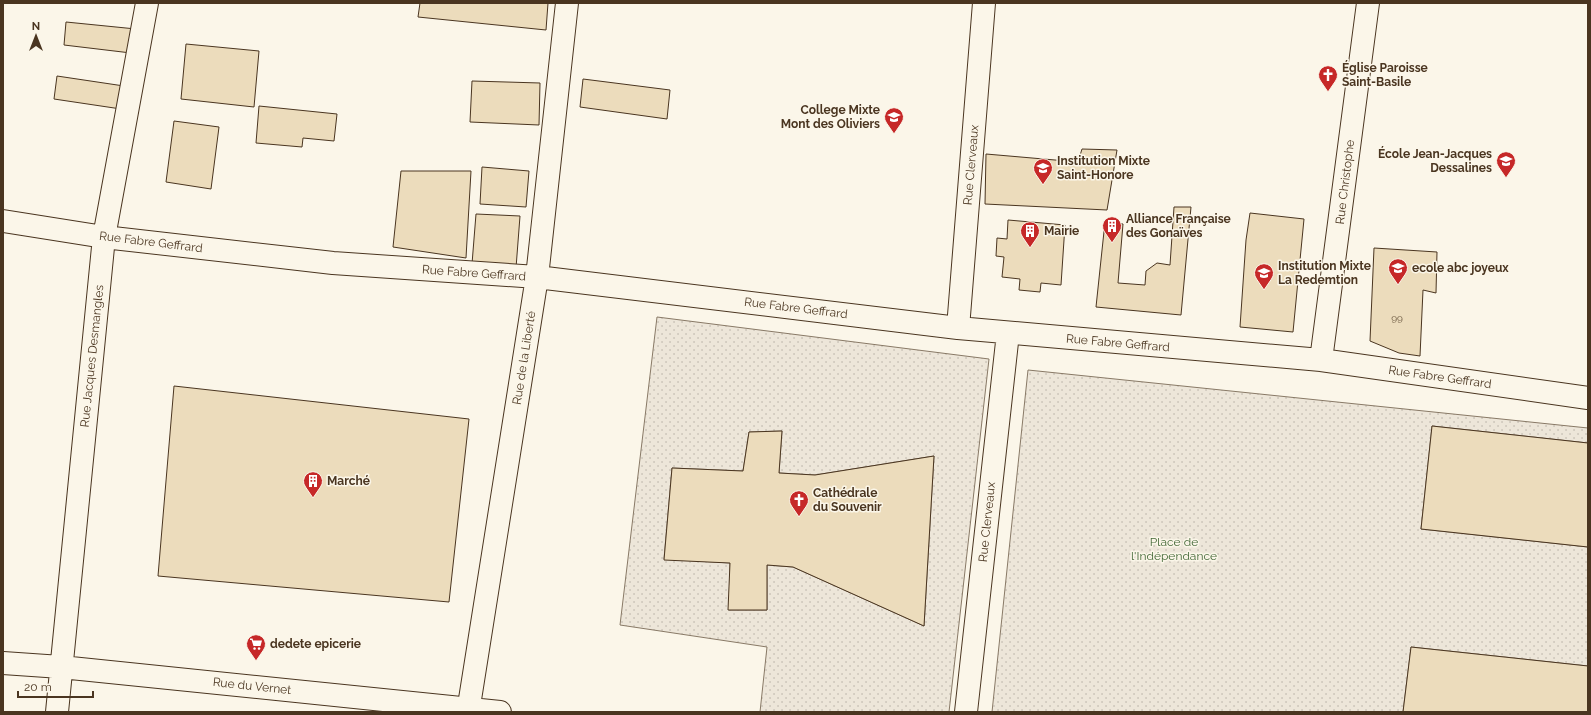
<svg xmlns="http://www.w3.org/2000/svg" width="1591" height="715" viewBox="0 0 1591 715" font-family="Raleway,sans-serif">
<defs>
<pattern id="park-dots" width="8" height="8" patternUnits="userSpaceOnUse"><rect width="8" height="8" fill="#ede6d9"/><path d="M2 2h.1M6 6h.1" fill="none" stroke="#cdc6ba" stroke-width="1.8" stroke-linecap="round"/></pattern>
</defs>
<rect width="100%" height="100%" fill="#fbf6e9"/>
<path fill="url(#park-dots)" stroke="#887966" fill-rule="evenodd" d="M657,317L989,359L949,712H760L767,647L620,625ZM782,431L779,473L815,475L934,456L924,626L793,567L767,565V610H729L730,563L664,559L672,468L743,471L749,432Z
M1028,370L1588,428V443L1432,426L1421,529L1588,547V666L1411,647L1403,712H992Z"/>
<path fill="#ecdcbc" stroke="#4a3520" d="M420,3H548L546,30L418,17Z
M66,22L136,29L131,53L64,45Z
M186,44L259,51L254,107L181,99Z
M57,76L124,86L121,109L54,99Z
M583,79L670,90L667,119L580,107Z
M472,81L540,83L539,125L470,122Z
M259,106L337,114L334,141L303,138L302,147L256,143Z
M174,121L219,127L211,189L166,182Z
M1082,149L1117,150L1107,210L985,204L986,154L1078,162Z
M482,167L529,171L526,207L480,204Z
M401,171H471L466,258L393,247Z
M1174,207H1191L1181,315L1096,307L1105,222L1123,224L1118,283L1145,285L1146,271L1157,263L1170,265Z
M1250,213L1304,219L1293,332L1240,327L1246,240Z
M476,214L520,216L516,268L472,264Z
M1008,220L1065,225L1061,285L1041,283L1040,292L1019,290L1020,279L1002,277L1004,257L996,256L997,238L1007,239Z
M1374,248L1437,252L1436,293L1423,290L1420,356L1399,353L1370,341Z
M174,386L469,419L449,602L158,576Z
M1432,426L1588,443V547L1421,529Z
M782,431L779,473L815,475L934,456L924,626L793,567L767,565V610H728L730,563L664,560L672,468L743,471L749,432Z
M1411,647L1588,666V712H1403Z"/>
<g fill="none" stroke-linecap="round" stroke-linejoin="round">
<defs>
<path id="minor" d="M3,221L104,237L333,263L537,277L958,328L1321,360L1588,398
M958,328L984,3
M1321,360L1368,3
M3,663L61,667L500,712
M57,712L104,237L147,3
M468,712L537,277L567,3
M966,712L1008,333"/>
</defs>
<use href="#minor" stroke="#4a3520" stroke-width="24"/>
<use href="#minor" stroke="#fbf6e9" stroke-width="22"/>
</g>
<defs>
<symbol id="church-pin" viewBox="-11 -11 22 30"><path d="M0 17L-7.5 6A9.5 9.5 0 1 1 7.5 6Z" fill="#c62828" stroke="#fbf6e9"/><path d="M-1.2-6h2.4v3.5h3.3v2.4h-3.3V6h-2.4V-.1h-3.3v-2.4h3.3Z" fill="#fff"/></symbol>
<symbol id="school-pin" viewBox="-11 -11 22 30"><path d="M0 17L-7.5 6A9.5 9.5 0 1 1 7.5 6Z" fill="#c62828" stroke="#fbf6e9"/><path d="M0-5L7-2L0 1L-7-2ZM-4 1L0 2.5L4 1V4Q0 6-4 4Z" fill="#fff"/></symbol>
<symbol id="building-pin" viewBox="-11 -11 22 30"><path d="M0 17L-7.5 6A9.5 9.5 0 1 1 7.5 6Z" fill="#c62828" stroke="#fbf6e9"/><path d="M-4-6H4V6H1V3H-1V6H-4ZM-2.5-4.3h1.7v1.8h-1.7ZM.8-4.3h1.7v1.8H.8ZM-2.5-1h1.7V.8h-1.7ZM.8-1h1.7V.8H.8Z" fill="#fff"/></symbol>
<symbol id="supermarket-pin" viewBox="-11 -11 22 30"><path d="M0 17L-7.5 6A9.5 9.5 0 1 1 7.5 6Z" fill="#c62828" stroke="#fbf6e9"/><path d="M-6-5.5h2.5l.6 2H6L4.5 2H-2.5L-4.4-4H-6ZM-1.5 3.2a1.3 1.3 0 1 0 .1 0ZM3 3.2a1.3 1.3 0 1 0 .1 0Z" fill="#fff"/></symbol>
</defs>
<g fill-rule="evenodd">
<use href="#church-pin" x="1317" y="64" width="22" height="30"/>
<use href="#school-pin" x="883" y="106" width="22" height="30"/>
<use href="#school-pin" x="1495" y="150" width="22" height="30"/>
<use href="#school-pin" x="1032" y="157" width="22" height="30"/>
<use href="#building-pin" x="1101" y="215" width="22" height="30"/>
<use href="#building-pin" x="1019" y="220" width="22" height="30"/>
<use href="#school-pin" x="1387" y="257" width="22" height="30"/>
<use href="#school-pin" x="1253" y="262" width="22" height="30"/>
<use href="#building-pin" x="302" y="470" width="22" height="30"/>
<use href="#church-pin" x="788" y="489" width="22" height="30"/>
<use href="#supermarket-pin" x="245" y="633" width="22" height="30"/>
</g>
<g text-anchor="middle" stroke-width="3" stroke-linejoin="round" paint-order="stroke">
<g font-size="10" fill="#725f47">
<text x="1397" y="321">99</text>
</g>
<g font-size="12" font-weight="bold" fill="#4a3520" stroke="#fbf6e9" text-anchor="start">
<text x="1342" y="72">Église Paroisse<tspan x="1342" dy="14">Saint-Basile</tspan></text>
<text x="880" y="114" text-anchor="end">College Mixte<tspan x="880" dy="14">Mont des Oliviers</tspan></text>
<text x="1492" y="158" text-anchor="end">École Jean-Jacques<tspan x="1492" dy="14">Dessalines</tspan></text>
<text x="1057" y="165">Institution Mixte<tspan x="1057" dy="14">Saint-Honore</tspan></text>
<text x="1126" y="223">Alliance Française<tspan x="1126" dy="14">des Gonaïves</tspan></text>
<text x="1044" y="235">Mairie</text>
<text x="1278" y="270">Institution Mixte<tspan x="1278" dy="14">La Redemtion</tspan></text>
<text x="1412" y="272">ecole abc joyeux</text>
<text x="327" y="485">Marché</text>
<text x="813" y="497">Cathédrale<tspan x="813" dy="14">du Souvenir</tspan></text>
<text x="270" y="648">dedete epicerie</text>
</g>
<g font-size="12" fill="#4a3520" stroke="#fbf6e9">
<text transform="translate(971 165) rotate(-85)" y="4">Rue Clerveaux</text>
<text transform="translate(1345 182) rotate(-83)" y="4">Rue Christophe</text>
<text transform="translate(151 242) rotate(7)" y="4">Rue Fabre Geffrard</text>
<text transform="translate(474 273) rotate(4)" y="4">Rue Fabre Geffrard</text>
<text transform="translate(796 308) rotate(7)" y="4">Rue Fabre Geffrard</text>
<text transform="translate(1118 343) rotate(5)" y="4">Rue Fabre Geffrard</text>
<text transform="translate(92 356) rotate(-84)" y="4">Rue Jacques Desmangles</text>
<text transform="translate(524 358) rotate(-81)" y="4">Rue de la Liberté</text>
<text transform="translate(1440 377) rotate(8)" y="4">Rue Fabre Geffrard</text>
<text transform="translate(987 522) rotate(-84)" y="4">Rue Clerveaux</text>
<text transform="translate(252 686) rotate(6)" y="4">Rue du Vernet</text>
</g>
<g font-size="12" fill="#436837" stroke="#fbf6e9">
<text x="1174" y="546">Place de<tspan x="1174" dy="14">l'Indépendance</tspan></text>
</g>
</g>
<rect width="1591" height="715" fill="none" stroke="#4a3520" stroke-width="8"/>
<g transform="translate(36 36)" stroke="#fbf6e9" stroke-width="3" paint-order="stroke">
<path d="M0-3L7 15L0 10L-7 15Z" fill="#4a3520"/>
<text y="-6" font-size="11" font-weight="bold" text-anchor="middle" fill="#4a3520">N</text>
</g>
<path d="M18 691v6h75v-6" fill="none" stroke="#4a3520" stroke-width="2"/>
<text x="24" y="691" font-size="12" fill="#4a3520" stroke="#fbf6e9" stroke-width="3" paint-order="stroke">20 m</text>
</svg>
